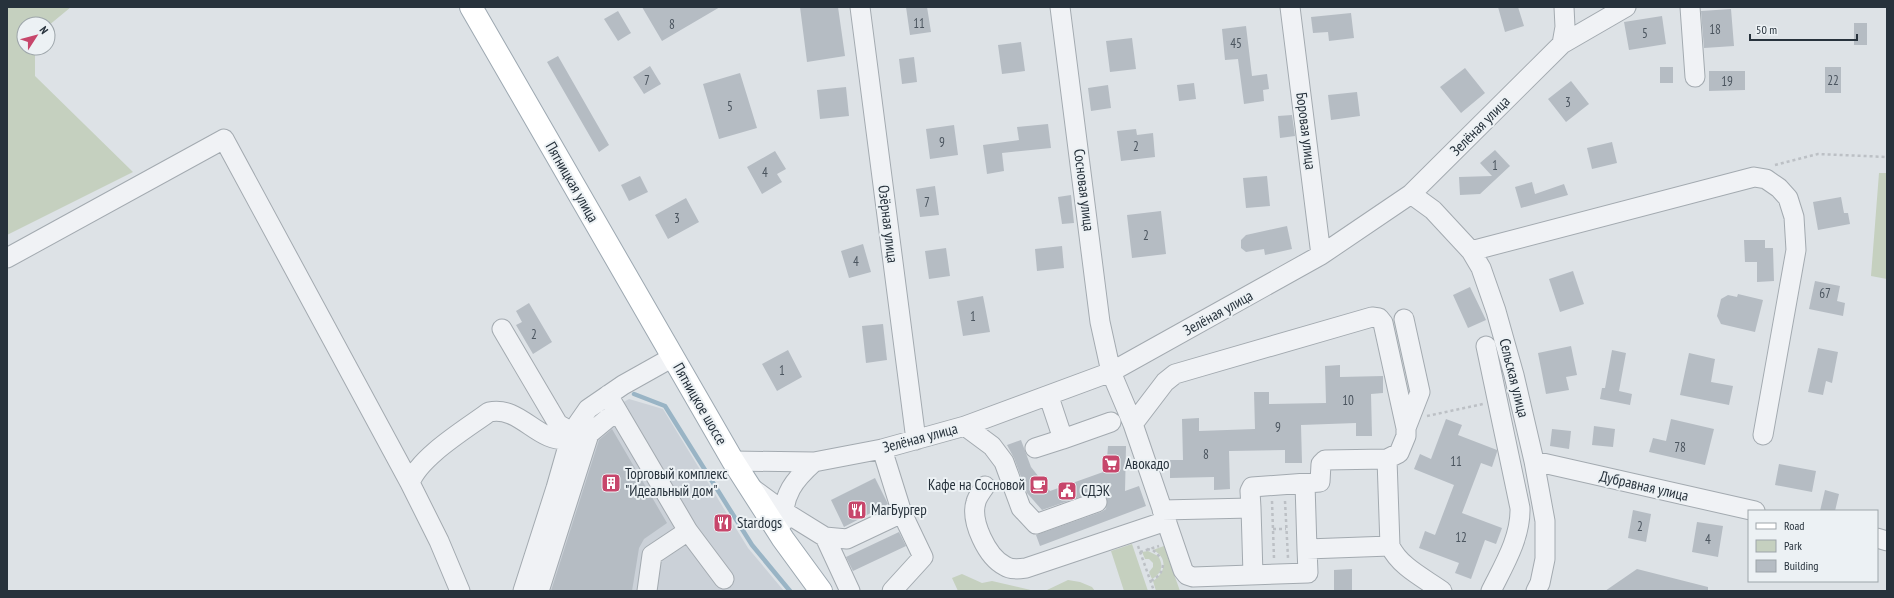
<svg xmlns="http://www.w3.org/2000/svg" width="1894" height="598" viewBox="0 0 1894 598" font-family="'PT Sans Narrow',sans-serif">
<rect width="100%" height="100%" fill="#dde2e6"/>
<path fill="#cbd1d8" d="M629,399L663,409L748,548L784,591H530L590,421Z"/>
<path fill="#c5d0bf" d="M7,7H71L48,26V24H24V48H35V76L133,172L7,235Z
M1879,173H1887V279L1871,276Z
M1132,544L1148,591H1124L1111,551Z
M1164,546L1180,591H1156L1153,581C1166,573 1168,557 1153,550Z
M1148,551L1158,556C1164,565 1162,573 1152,579L1149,572L1153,567V563L1149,559H1145L1142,552Z
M962,574L982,583L992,581L1035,591L1047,590L1068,580L1080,582L1092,587L1095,591H958L952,578Z"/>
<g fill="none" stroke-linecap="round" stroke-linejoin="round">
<path stroke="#99b4c5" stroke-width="4.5" d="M634,394L665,406L752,545L790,591"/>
</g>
<path fill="#b5bcc3" d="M642,7H720L662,41Z
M800,7H838L845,56L807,62Z
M906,7H927L931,32L910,35Z
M1498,7H1518L1524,26L1505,32Z
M1731,9L1734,46L1704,48L1701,11Z
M618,11L631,33L618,41L604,19Z
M1351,13L1354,38L1329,41L1328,32L1313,33L1311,17Z
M1662,16L1666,44L1629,50L1624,22Z
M1854,23H1867V45H1854Z
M1246,26L1252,76L1267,74L1269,89L1263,90L1264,101L1244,104L1238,59L1225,60L1222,29Z
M1132,38L1136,69L1110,72L1106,41Z
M1021,42L1025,71L1002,74L998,45Z
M558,56L609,145L599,152L547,62Z
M914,57L917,82L902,84L899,59Z
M650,66L661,84L644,94L633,77Z
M1660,67H1673V83H1660Z
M1825,67H1841V93H1825Z
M1465,68L1485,93L1461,113L1440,87Z
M1709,71H1745V90L1709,91Z
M740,73L757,128L719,139L703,84Z
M1571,81L1589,104L1566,122L1548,99Z
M1194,83L1196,99L1179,101L1177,85Z
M1108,85L1111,108L1091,111L1088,88Z
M846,87L849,116L820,119L817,90Z
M1357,92L1360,116L1331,120L1328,95Z
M1292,115L1295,136L1280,138L1278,116Z
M1048,124L1051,148L1002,153L1004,171L987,174L983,145L1019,140L1017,127Z
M954,125L958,155L930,159L926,129Z
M1136,129L1137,135L1153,133L1155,157L1121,161L1117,131Z
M1612,142L1617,163L1592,169L1587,148Z
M1495,150L1510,166L1480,194L1460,195L1459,177L1492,176L1480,163Z
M775,151L786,169L777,174L782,182L762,194L747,167Z
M640,176L648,192L629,201L621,185Z
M1267,176L1270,206L1246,208L1243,178Z
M1532,182L1535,194L1564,184L1568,195L1521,208L1515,187Z
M935,186L939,215L920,217L916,189Z
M1071,195L1074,223L1062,224L1058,197Z
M1841,197L1844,213H1848L1850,224L1818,230L1813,202Z
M686,198L699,222L668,239L655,215Z
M1161,211L1166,254L1132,258L1127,215Z
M1287,226L1292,249L1265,255L1264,249L1246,252L1241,248V240L1246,235Z
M1744,240H1765V248H1773L1774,281L1757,282V262H1745Z
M863,244L871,272L849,278L841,251Z
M1062,246L1064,268L1037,271L1035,249Z
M946,248L950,276L929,279L925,251Z
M1573,271L1584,304L1560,312L1549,279Z
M1815,281L1840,286L1837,301L1845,303L1843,316L1809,309Z
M1470,287L1486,320L1468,328L1453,295Z
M1738,294L1763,300L1755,332L1721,324L1717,316L1721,299L1728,295L1737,297Z
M983,296L990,332L963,336L957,301Z
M529,303L552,342L533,354L516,325L522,322L516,311Z
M883,324L887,360L866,363L862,326Z
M1571,346L1577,375L1566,377L1569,390L1546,394L1538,353Z
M1818,348L1838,352L1832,383L1826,381L1823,395L1808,392Z
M788,350L802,377L777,391L762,364Z
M1612,350L1626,353L1619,391L1632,394L1630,405L1600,399L1602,388H1605Z
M1689,353L1715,359L1711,382L1733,386L1729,405L1680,395Z
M1340,365V377L1383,376V393L1371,394L1372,436H1356V423L1301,425L1302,463H1285V450L1229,451L1230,489L1214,490V477L1170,478V460H1183L1182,419L1199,418V431L1255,429L1254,392H1269V404L1326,403L1325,366Z
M1446,419L1462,425L1458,435L1497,450V452L1492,467L1481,463L1462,513L1502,528L1496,544L1485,540L1471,579L1455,573L1459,563L1419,548L1425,531L1435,535L1454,485L1414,469L1420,454L1431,459Z
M1671,419L1714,429L1705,465L1649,452L1653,438L1666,441Z
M1594,426L1615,429L1613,447L1592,445Z
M612,429L667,523L644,539L639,548L632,591H551L599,440Z
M1552,429L1571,431L1569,449L1550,446Z
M1021,440L1031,467L1050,491L1106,471L1108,446H1126L1125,491L1139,486L1146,506L1040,546L1036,535L1101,512L1106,509L1107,499L1104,493L1094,492L1042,510L1027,493L1014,458L1007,445Z
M1779,464L1816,471L1812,492L1775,485Z
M875,478L888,504L844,527L831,500Z
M1825,490L1839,494L1835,511H1820Z
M1633,510L1651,514L1646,542L1628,538Z
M1697,522L1723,526L1718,557L1692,552Z
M899,532L906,546L853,571L846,557Z
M1352,569V591H1334V570Z
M1637,569L1708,587V591H1605Z"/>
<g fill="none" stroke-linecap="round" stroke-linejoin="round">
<defs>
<path id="minor" d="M860,7L916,440
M1060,7L1100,322L1111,372L1133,424L1183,570L1187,575L1193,577L1308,573L1307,549L1390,546C1400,567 1424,578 1442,591
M1290,7L1321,255
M1690,7L1695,77
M1562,44L1565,27L1564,7
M1411,194L1433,210L1471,251L1481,268L1496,311L1514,375L1534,461L1545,521V559L1540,583L1536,591
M1471,251L1754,177L1766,179L1779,188L1788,198L1794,217L1796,250L1763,435
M7,258L224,139L410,483L439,541L460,591
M1404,319L1420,392L1406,428
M502,329L558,424L572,432
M1486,346L1520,508C1521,537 1504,565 1491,591
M608,395L688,531L724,579
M1133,424L1165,382L1175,374L1372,317L1379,318L1383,323L1406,428V436L1399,453L1387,459
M965,426L992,446L1004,462L1021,508L1036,524L1097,502
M1063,439L1111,422
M1035,448L1063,439L1049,397
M882,449L902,513L923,557L892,591
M733,461L814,462L882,449L965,426L1111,372L1321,255L1411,194L1562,44L1626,7
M1534,461L1755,511
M410,483C419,457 466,429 489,412C521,405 538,445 570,439
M1305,484L1307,549
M985,486C982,491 977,497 976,502C970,521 987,557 1005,566C1011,570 1019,569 1026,568L1166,521
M753,489L783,511L825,537
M1251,508L1253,575
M1162,510L1251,508L1250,491L1252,487L1320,482L1321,464L1325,460L1387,459L1390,546
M783,522C783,494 794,480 814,462
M1877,538L1887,541
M523,591L556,488L572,432L588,409L623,385L673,357
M539,591L589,434L607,419L618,412
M647,591L652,555L688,531
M850,591L825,537L847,539L902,513"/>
<path id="major" d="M471,7L733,461L783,539L821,591"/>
</defs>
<use href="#minor" stroke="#a3aab0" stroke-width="21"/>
<use href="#major" stroke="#9da8b1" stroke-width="24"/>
<path stroke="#bcc0c5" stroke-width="2.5" stroke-dasharray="3 3" stroke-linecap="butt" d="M1775,165L1818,154L1887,157
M1427,416L1483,404
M1272,501L1274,558
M1285,501L1288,558
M1273,529H1286
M1138,546L1154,591
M1147,549L1154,551L1160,557
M1140,552L1159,546
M1151,581C1158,577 1162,573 1163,565"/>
<use href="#minor" stroke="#f0f2f5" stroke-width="19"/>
<use href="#major" stroke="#fff" stroke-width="22"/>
</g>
<defs>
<symbol id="supermarket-square" viewBox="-11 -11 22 22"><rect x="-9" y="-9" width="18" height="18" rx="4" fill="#c7466b" stroke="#ecf1f4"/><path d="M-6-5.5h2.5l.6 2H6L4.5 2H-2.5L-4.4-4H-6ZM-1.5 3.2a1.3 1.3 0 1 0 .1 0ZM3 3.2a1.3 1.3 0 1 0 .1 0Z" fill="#fff"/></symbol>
<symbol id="building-square" viewBox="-11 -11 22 22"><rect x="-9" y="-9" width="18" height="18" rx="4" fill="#c7466b" stroke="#ecf1f4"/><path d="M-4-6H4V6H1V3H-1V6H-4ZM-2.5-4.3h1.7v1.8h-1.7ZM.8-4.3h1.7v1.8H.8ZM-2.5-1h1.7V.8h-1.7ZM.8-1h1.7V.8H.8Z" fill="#fff"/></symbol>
<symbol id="cafe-square" viewBox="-11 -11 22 22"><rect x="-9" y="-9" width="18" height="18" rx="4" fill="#c7466b" stroke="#ecf1f4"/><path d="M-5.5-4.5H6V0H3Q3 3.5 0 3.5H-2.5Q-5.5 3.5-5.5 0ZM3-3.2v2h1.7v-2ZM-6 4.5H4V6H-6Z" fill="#fff"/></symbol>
<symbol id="civic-square" viewBox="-11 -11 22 22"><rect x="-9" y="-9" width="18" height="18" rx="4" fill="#c7466b" stroke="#ecf1f4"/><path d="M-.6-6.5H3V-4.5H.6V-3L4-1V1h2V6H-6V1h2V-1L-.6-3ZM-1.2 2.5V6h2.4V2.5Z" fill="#fff"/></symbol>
<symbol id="restaurant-square" viewBox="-11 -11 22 22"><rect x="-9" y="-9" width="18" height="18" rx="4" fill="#c7466b" stroke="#ecf1f4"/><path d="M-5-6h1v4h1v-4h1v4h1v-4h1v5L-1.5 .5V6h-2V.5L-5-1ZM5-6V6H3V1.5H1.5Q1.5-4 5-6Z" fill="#fff"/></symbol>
</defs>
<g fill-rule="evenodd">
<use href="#supermarket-square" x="1100" y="453" width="22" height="22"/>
<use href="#building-square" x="600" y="472" width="22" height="22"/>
<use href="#cafe-square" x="1028" y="474" width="22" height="22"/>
<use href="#civic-square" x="1056" y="480" width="22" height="22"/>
<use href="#restaurant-square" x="846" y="499" width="22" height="22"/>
<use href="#restaurant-square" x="712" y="512" width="22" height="22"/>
</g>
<g text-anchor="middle" stroke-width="4" stroke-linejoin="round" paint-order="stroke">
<g font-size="13" fill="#4a545e">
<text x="919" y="28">11</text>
<text x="672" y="29">8</text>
<text x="1715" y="34">18</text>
<text x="1645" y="38">5</text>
<text x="1236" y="48">45</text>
<text x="647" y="85">7</text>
<text x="1833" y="85">22</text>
<text x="1727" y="86">19</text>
<text x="1568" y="107">3</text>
<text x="730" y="111">5</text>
<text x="942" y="147">9</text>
<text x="1136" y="151">2</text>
<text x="1495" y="170">1</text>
<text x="765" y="177">4</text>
<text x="927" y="207">7</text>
<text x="677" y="223">3</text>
<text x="1146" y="240">2</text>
<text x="856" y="266">4</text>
<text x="1825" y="298">67</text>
<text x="973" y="321">1</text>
<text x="534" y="339">2</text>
<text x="782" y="375">1</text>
<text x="1348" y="405">10</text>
<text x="1278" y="432">9</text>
<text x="1680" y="452">78</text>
<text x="1206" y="459">8</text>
<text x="1456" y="466">11</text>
<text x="1640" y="531">2</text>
<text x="1461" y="542">12</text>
<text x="1708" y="544">4</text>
</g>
<g font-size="15" fill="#27323c" stroke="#ecf1f4">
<text transform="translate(1480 126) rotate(-45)" y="5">Зелёная улица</text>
<text transform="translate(1306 131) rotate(83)" y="5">Боровая улица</text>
<text transform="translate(572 182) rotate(60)" y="5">Пятницкая улица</text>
<text transform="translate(1084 190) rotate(83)" y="5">Сосновая улица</text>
<text transform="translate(888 224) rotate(83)" y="5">Озёрная улица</text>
<text transform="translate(1218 313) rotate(-29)" y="5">Зелёная улица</text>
<text transform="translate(1514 378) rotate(76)" y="5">Сельская улица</text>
<text transform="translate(700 404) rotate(60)" y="5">Пятницкое шоссе</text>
<text transform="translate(920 438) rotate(-15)" y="5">Зелёная улица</text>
<text transform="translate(1644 486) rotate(13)" y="5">Дубравная улица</text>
</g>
<g font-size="15" fill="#27323c" stroke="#ecf1f4" text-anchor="start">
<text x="1125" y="469">Авокадо</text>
<text x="625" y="479">Торговый комплекс<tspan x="625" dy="17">"Идеальный дом"</tspan></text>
<text x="1025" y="490" text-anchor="end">Кафе на Сосновой</text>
<text x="1081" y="496">СДЭК</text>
<text x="871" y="515">МагБургер</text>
<text x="737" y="528">Stardogs</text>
</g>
</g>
<rect width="1894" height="598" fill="none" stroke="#27323c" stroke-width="16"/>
<rect x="1748" y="510" width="130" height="72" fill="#ecf1f4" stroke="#9da5aa"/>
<rect x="1756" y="523" width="20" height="6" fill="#ffffff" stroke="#9da5aa"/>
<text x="1784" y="530" font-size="12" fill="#27323c">Road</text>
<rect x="1756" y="540" width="20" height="12" fill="#c5d0bf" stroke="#9da5aa"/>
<text x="1784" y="550" font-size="12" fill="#27323c">Park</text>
<rect x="1756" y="560" width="20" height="12" fill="#b5bcc3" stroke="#9da5aa"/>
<text x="1784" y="570" font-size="12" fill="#27323c">Building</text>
<g transform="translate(36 36) rotate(54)"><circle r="19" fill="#ecf1f4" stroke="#9da5aa"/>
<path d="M0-3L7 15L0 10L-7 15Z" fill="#c7466b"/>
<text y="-6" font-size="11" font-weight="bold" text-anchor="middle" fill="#27323c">N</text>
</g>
<path d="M1750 34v6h107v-6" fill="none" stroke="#27323c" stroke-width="2"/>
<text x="1756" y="34" font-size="12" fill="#27323c" stroke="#ecf1f4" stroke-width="3" paint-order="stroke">50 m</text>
</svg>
